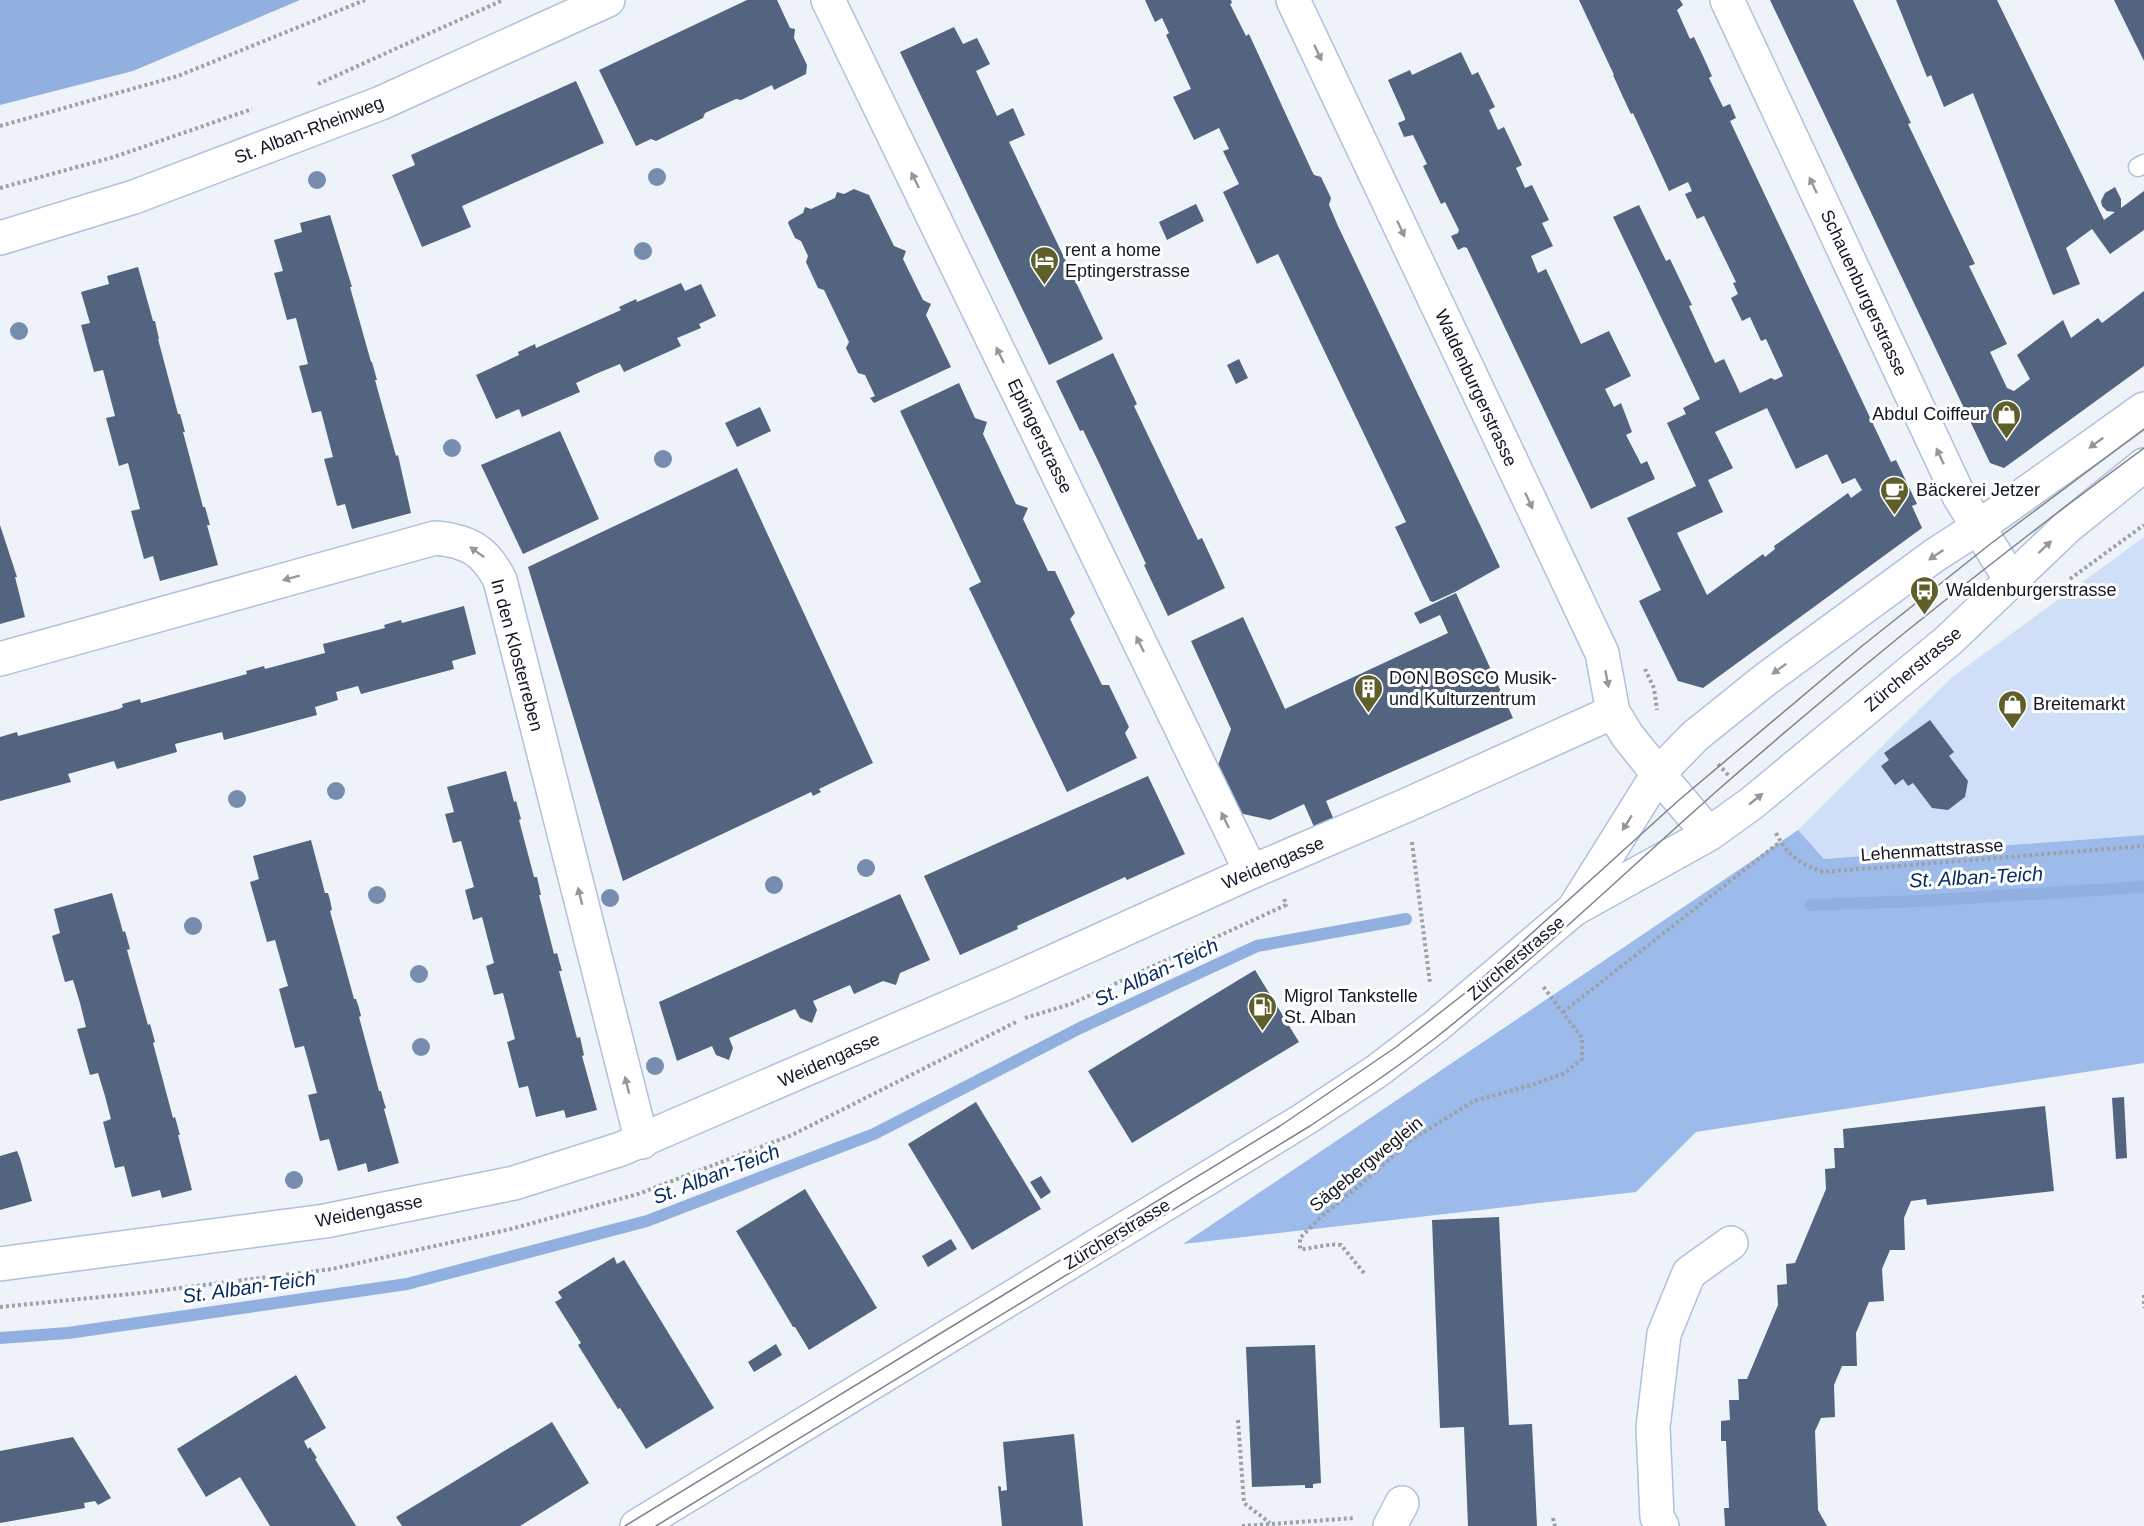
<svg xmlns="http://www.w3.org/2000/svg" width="2144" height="1526" viewBox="0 0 2144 1526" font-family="Helvetica,sans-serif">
<rect width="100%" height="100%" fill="#eef3f9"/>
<path fill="#cfdff7" d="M2144,537V835L1824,859L1798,830L1951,678Z"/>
<path fill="#9cbbeb" d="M1798,830L1824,859L2144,835V1063L1696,1132L1636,1192L1183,1244Z"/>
<path fill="#91b0e0" d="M0,0H300L133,71L0,105Z"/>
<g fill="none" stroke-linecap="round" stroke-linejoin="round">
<path stroke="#91b0e0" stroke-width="12" d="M1811,905L1919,901L2144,887
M0,1338L68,1333L407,1284L647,1221L874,1134L1080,1028L1257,946L1406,919"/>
</g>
<path fill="#52647f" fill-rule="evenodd" d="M747,0H777L790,28L795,29L794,38L807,65L806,74L774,90L772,85L741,100L736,99L705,113L703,118L656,141L651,139L636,146L599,70Z
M1145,0H1231L1232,3L1230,4L1246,36L1249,34L1311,169L1314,175L1321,177L1331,198L1329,205L1338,226L1500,567L1455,592L1433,602L1430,601L1395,527L1406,522L1278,254L1257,264L1223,192L1239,184L1223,151L1229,149L1219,128L1194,140L1173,97L1191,89L1166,35L1169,33L1162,18L1155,22Z
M1579,0H1680L1683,5L1677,10L1690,39L1694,37L1703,56L1712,76L1709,78L1723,107L1730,104L1736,118L1730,121L1891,462L1896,460L1917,504L1912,506L1922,528L1703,688L1678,681L1639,601L1661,590L1627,518L1696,486L1667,423L1686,414L1683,408L1700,399L1613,217L1639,205L1666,261L1670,259L1692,305L1689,306L1715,363L1724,359L1740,393L1771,378L1775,380L1783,376L1766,339L1761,341L1750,317L1742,321L1731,298L1738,294L1733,283L1736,282L1704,216L1697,219L1685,194L1692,191L1688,182L1669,191L1633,113L1631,114L1622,95L1613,75H1614ZM1767,408L1796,469L1827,454L1842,484L1855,478L1862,490L1851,498L1848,493L1774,546L1775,549L1765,557L1763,554L1707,595L1677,533L1723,512L1708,480L1733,468L1715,432Z
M1770,0H1853L1911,123L1908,124L1975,264L1969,266L2007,344L1990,352L2007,388L2014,391L2030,379L2017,355L2063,320L2071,338L2098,318L2102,323L2144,291V366L2004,468L1990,463Z
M1896,0H1997L2104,220L2115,212L2107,211L2102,206L2101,201L2105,193L2115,187L2121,199V208L2144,191V230L2110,254L2092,229L2066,248L2080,284L2053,295L1973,93L1944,107L1931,75L1927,77Z
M2114,0H2144V61Z
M954,27L963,44L977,38L990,64L976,71L997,116L1013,108L1025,135L1009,142L1103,339L1049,365L900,52Z
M1461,52L1472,75L1478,72L1495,107L1489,110L1498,130L1504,127L1522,165L1516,168L1525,188L1532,185L1549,220L1542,223L1553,246L1531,256L1538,273L1546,269L1581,344L1609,331L1631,376L1605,389L1614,407L1621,403L1632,432L1626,435L1641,464L1647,461L1655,479L1591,509L1467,248L1464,247L1458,250L1451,236L1458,233L1459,230L1445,202L1441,204L1423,166L1427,164L1413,135L1404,137L1398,123L1405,120V118L1388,80L1410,70L1412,75Z
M576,81L604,143L462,206L471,227L422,247L392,175L415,165L411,155Z
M854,189L869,195L894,246L906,251L903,259L923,300L931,304L926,315L951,367L874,403L870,398L875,396L865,375L858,373L846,348L849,342L824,290L818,288L806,262L808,256L801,241L795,238L788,223L789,221L803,213L805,207L811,209L835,198L837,192L844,194Z
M1196,204L1204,221L1167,240L1159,222Z
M330,215L352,287H350L371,362H372L377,380H375L396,456L398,455L411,513L352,529L345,504L337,506L324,459L333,457L321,411L312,413L299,366L308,364L296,318L287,320L274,273L283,271L274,240L302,232L300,223Z
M138,267L153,321H155L159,339H158L178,414H180L185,432H183L203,507H205L210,525H207L218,565L160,581L153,556L144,559L131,511L140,509L128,463L119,466L106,418L115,416L103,370L94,372L81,325L90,323L81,292L109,284L107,276Z
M681,283L685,291L701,284L716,316L699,324L701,328L677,338L681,346L624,372L620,364L598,373L576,383L580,392L522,417L519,409L496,419L476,375L519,355L518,352L535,344L536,348L621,310L619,307L636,299L637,302Z
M1113,353L1137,404L1134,406L1198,540L1202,538L1225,588L1168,616L1144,565L1146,564L1099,463L1083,430L1080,431L1056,381Z
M1239,359L1248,378L1236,384L1227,365Z
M959,383L975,418L987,422L983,434L1016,504L1028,508L1023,519L1048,571H1055L1075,613L1070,619L1102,685H1109L1129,727L1125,733L1137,758L1067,792L969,588L981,582L900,411Z
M760,407L771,431L737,447L725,423Z
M560,431L599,519L523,554L481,465Z
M737,468L873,763L819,789L821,792L813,796L811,792L623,881L528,567Z
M0,525L17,577H15L25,617L0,624Z
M1456,593L1513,718L1326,801L1334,820L1315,829L1304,804L1270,820L1239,813L1217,768L1231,729L1191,641L1243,617L1285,709L1448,633L1440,615L1420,624L1414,613Z
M464,606L476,654L452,661L454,669L361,694L358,686L336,692L338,700L315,707L317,715L224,740L222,732L175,744L177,752L117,769L114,761L68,774L71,782L0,801V737L17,732L18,736L119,709L123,707L122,704L140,699L141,703L247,674L246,671L264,666L265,669L325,653L323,644L385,628L384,625L394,622L401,620L402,623Z
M1930,720L1954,752L1949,756L1968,781L1965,797L1948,810L1932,808L1913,783L1908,786L1903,779L1895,785L1881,766L1889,760L1884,753Z
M506,771L514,802L516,801L521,819L519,820L534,877H537L541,895H539L554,954L557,953L562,971H559L577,1038L580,1037L584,1055L582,1056L597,1110L566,1118L564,1110L536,1117L528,1086L519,1088L507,1042L515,1039L503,993L494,995L486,966L494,963L482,917L473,920L465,890L474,887L461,841L453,843L445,814L454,812L447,787Z
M1148,776L1185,854L1127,880L1125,877L1017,926L1018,929L960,955L924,876Z
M311,840L325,893H328L330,900L332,910L330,911L354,999H356L359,1008L361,1016L359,1017L379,1091H381L383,1099L386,1108L384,1109L399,1163L368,1172L366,1163L338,1171L329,1139L320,1141L308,1095L317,1093L304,1046L295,1048L279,989L288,986L275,940L267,942L250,882L259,879L253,856Z
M112,893L123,932L125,931L130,949L127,950L148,1025L150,1024L155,1042L153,1043L173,1118L175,1117L180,1135H178L192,1190L162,1198L160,1190L132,1197L124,1166L115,1168L103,1122L111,1119L105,1096L98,1073L90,1075L77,1029L86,1027L80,1003L73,980L65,982L52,936L60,933L54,909Z
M900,894L930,960L900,973L896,985L883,981L854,994L850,985L813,1001L817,1010L812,1023L800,1018L795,1009L729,1038L733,1048L729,1060L716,1055L712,1046L677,1061L659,1002Z
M1255,970L1299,1042L1132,1143L1088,1071Z
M2124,1097L2127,1158L2116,1159L2112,1098Z
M976,1102L1041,1209L972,1250L908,1144Z
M2045,1106L2054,1191L1927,1205L1926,1199L1911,1201L1904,1218L1905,1250H1890L1882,1269L1884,1301L1869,1302L1856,1333L1857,1366H1842L1834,1385L1835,1417L1821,1418L1815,1431L1818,1510L1827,1526H1725L1724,1508H1729L1726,1441H1721V1421L1730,1420L1729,1400H1739L1738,1379H1747L1778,1305L1777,1285L1787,1284L1786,1264L1795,1263L1826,1189L1825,1169L1835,1168L1834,1148H1844L1843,1129Z
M17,1151L20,1158L32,1201L0,1210V1156Z
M1041,1176L1051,1192L1041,1199L1030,1182Z
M805,1189L877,1308L809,1350L795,1327H793L736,1231Z
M1499,1217L1509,1425L1532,1424L1537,1526H1468L1464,1427L1440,1428L1432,1220Z
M951,1239L957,1249L928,1267L922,1256Z
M614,1257L617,1264L624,1260L714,1408L646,1449L620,1408L618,1409L578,1345L581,1343L555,1302L562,1298L558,1292Z
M776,1344L782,1355L754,1372L748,1362Z
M1315,1345L1321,1483L1313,1484V1488H1305V1485L1252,1487L1246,1347Z
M296,1375L326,1428L304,1441L308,1449L310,1447L317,1458L315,1459L356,1526H270L240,1477L206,1497L177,1449Z
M552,1422L589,1483L520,1526H402L396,1517Z
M1074,1434L1083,1526H1002L998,1486L1001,1487V1491L1007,1490L1003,1442Z
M73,1437L111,1498L98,1505L95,1501L84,1503L85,1508L0,1523V1451Z"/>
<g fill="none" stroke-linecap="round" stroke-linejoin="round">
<defs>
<path id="lane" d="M2138,167L2144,164"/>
<path id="street" d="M828,0L1251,872
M1293,0L1602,653L1613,712L1627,735L1658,774
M1727,0L1959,496L2011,580
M0,238L134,197L381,103L608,0
M0,659L435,538C468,541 485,550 500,580L642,1142
M0,1264L325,1221L514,1183L621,1149L1010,981L1251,872L1407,805L1613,712
M1390,1526L1402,1503
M1662,1526L1657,1517L1653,1427L1664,1334L1689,1273L1731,1243"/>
<path id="secondary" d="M1658,774L1709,834
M1575,907L1658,774L1695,736L1766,679L1935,555L1977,528L2144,409
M637,1526L1303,1120L1377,1071L1436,1026L1574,909L1709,834L1752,803L1949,640L2067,527L2144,465"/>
</defs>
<use href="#lane" stroke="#adc1e0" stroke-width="21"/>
<use href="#street" stroke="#adc1e0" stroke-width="36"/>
<use href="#secondary" stroke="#adc1e0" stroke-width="36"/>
<path stroke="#9ba1a9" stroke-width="4" stroke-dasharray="3 3" stroke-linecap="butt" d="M318,84L503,0
M0,126L178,76L365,0
M0,188L114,157L252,109
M2070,579L2144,525
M1645,669L1654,688L1657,710
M1718,764L1729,776
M1776,833C1787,855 1800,864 1823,872L2144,846
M1412,842L1430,983
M1563,1012L1780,842
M1025,1018L1071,1004L1286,905L1284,898
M1364,1273L1341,1245C1326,1243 1314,1249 1300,1249V1238L1322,1216L1372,1175L1411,1140L1474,1101L1528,1086L1565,1073L1582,1059V1038L1542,985
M2144,1295V1308
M0,1307L140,1293L332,1269L511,1229L638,1194L792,1135L1016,1022
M1238,1420L1244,1503L1270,1523
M1553,1518L1555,1526
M1242,1526L1355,1518"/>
<use href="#lane" stroke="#fff" stroke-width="18"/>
<use href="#street" stroke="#fff" stroke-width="33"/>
<use href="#secondary" stroke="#fff" stroke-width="33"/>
<path stroke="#7d838c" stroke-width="1.5" d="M625,1526L1280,1126L1396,1047L1469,990L1679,800L1862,646L1989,545L2144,429
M656,1526L1310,1126C1352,1098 1394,1070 1434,1039C1533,961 1624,873 1718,790C1855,670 1997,556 2144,448"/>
</g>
<g fill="#768daf">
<circle cx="657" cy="177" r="9"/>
<circle cx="317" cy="180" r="9"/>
<circle cx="643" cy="251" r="9"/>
<circle cx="19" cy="331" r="9"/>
<circle cx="452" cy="448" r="9"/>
<circle cx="663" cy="459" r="9"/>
<circle cx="336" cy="791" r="9"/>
<circle cx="237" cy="799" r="9"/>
<circle cx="866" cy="868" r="9"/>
<circle cx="774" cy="885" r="9"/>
<circle cx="377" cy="895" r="9"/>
<circle cx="610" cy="898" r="9"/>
<circle cx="193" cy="926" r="9"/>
<circle cx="419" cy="974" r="9"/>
<circle cx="421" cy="1047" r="9"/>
<circle cx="655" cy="1066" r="9"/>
<circle cx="294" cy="1180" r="9"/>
</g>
<defs><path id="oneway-solid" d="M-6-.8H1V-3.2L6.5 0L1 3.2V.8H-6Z" transform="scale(1.5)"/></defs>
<g fill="#94979c">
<use href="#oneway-solid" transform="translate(1318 53) rotate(65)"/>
<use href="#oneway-solid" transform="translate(915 180) rotate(-116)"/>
<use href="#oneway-solid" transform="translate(1813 185) rotate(-115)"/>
<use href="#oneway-solid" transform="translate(1401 229) rotate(65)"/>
<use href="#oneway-solid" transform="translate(1000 355) rotate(-116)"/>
<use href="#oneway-solid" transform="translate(2096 443) rotate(144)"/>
<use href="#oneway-solid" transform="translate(1940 456) rotate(-115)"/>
<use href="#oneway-solid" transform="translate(1529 501) rotate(65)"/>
<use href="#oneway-solid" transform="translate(2045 547) rotate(-43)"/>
<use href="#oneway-solid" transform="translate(477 552) rotate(-144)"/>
<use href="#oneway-solid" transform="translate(1936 555) rotate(146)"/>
<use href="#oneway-solid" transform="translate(291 578) rotate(165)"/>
<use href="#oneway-solid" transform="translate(1140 644) rotate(-116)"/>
<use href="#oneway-solid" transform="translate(1779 669) rotate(144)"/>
<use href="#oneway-solid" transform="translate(1607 679) rotate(79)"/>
<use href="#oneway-solid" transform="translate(1756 799) rotate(-39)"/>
<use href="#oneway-solid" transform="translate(1225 820) rotate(-116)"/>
<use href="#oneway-solid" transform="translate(1627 823) rotate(122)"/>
<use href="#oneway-solid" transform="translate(580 896) rotate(-104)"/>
<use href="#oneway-solid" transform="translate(627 1085) rotate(-104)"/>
</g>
<defs>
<symbol id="hotel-pin" viewBox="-11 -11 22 30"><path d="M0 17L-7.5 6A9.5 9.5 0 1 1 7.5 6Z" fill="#5f5f2c" stroke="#fff"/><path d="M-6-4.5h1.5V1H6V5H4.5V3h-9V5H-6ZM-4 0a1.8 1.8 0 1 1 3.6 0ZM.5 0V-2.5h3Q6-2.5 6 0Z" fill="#fff"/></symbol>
<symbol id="shop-pin" viewBox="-11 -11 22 30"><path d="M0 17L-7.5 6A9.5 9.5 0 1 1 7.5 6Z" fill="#5f5f2c" stroke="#fff"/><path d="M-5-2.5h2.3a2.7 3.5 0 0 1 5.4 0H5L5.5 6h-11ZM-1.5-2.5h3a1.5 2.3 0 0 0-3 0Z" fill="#fff"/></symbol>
<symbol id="cafe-pin" viewBox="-11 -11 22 30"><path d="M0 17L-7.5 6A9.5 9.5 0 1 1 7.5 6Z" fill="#5f5f2c" stroke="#fff"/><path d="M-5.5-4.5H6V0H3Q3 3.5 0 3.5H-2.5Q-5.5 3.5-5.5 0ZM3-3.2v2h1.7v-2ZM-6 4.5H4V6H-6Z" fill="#fff"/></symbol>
<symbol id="bus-pin" viewBox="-11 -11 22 30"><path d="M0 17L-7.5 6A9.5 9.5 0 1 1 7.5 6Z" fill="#5f5f2c" stroke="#fff"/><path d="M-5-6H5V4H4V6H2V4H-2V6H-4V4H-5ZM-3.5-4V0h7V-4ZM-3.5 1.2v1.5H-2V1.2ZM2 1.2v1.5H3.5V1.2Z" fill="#fff"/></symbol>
<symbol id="building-pin" viewBox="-11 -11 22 30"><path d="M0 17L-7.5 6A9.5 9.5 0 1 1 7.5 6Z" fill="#5f5f2c" stroke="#fff"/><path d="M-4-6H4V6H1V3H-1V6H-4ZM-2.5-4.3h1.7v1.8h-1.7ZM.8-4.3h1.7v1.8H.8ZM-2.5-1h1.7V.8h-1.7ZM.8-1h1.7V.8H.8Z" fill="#fff"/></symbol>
<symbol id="fuel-pin" viewBox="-11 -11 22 30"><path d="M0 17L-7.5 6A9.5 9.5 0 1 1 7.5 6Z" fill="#5f5f2c" stroke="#fff"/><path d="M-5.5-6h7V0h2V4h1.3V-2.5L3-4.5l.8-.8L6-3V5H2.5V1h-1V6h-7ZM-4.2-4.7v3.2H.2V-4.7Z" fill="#fff"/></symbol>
</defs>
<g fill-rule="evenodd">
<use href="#hotel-pin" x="1028" y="244" width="33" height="45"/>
<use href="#shop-pin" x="1990" y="398" width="33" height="45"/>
<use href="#cafe-pin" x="1878" y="474" width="33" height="45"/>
<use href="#bus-pin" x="1908" y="574" width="33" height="45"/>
<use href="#building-pin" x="1352" y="672" width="33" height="45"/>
<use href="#shop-pin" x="1996" y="688" width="33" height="45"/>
<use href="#fuel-pin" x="1246" y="990" width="33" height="45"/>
</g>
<g text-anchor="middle" stroke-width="6" stroke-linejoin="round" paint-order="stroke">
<g font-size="18" fill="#111823" stroke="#fff">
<text transform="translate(309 130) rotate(-21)" y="6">St. Alban-Rheinweg</text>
<text transform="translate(1864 293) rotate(65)" y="6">Schauenburgerstrasse</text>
<text transform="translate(1476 388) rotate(65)" y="6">Waldenburgerstrasse</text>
<text transform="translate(1040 436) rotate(64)" y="6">Eptingerstrasse</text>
<text transform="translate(517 655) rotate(75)" y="6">In den Klosterreben</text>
<text transform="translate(1913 669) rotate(-40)" y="6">Zürcherstrasse</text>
<text transform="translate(1932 850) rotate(-4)" y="6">Lehenmattstrasse</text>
<text transform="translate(1273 863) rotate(-23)" y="6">Weidengasse</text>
<text transform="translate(1516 958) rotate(-40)" y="6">Zürcherstrasse</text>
<text transform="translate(829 1060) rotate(-24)" y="6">Weidengasse</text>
<text transform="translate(1366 1164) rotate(-39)" y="6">Sägebergweglein</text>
<text transform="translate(369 1211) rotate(-11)" y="6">Weidengasse</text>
<text transform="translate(1117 1234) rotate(-31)" y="6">Zürcherstrasse</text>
</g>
<g font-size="18" fill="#111823" stroke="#fff" text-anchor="start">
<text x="1065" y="256">rent a home<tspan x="1065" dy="21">Eptingerstrasse</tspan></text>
<text x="1986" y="420" text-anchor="end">Abdul Coiffeur</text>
<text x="1916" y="496">Bäckerei Jetzer</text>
<text x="1946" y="596">Waldenburgerstrasse</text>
<text x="1389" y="684">DON BOSCO Musik-<tspan x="1389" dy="21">und Kulturzentrum</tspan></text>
<text x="2033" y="710">Breitemarkt</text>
<text x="1284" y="1002">Migrol Tankstelle<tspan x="1284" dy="21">St. Alban</tspan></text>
</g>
<g font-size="20" font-style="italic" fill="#072d65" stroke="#fff">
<text transform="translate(1976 877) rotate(-3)" y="7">St. Alban-Teich</text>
<text transform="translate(1156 972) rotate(-25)" y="7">St. Alban-Teich</text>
<text transform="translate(716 1174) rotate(-21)" y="7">St. Alban-Teich</text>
<text transform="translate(249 1287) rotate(-8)" y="7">St. Alban-Teich</text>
</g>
</g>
</svg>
